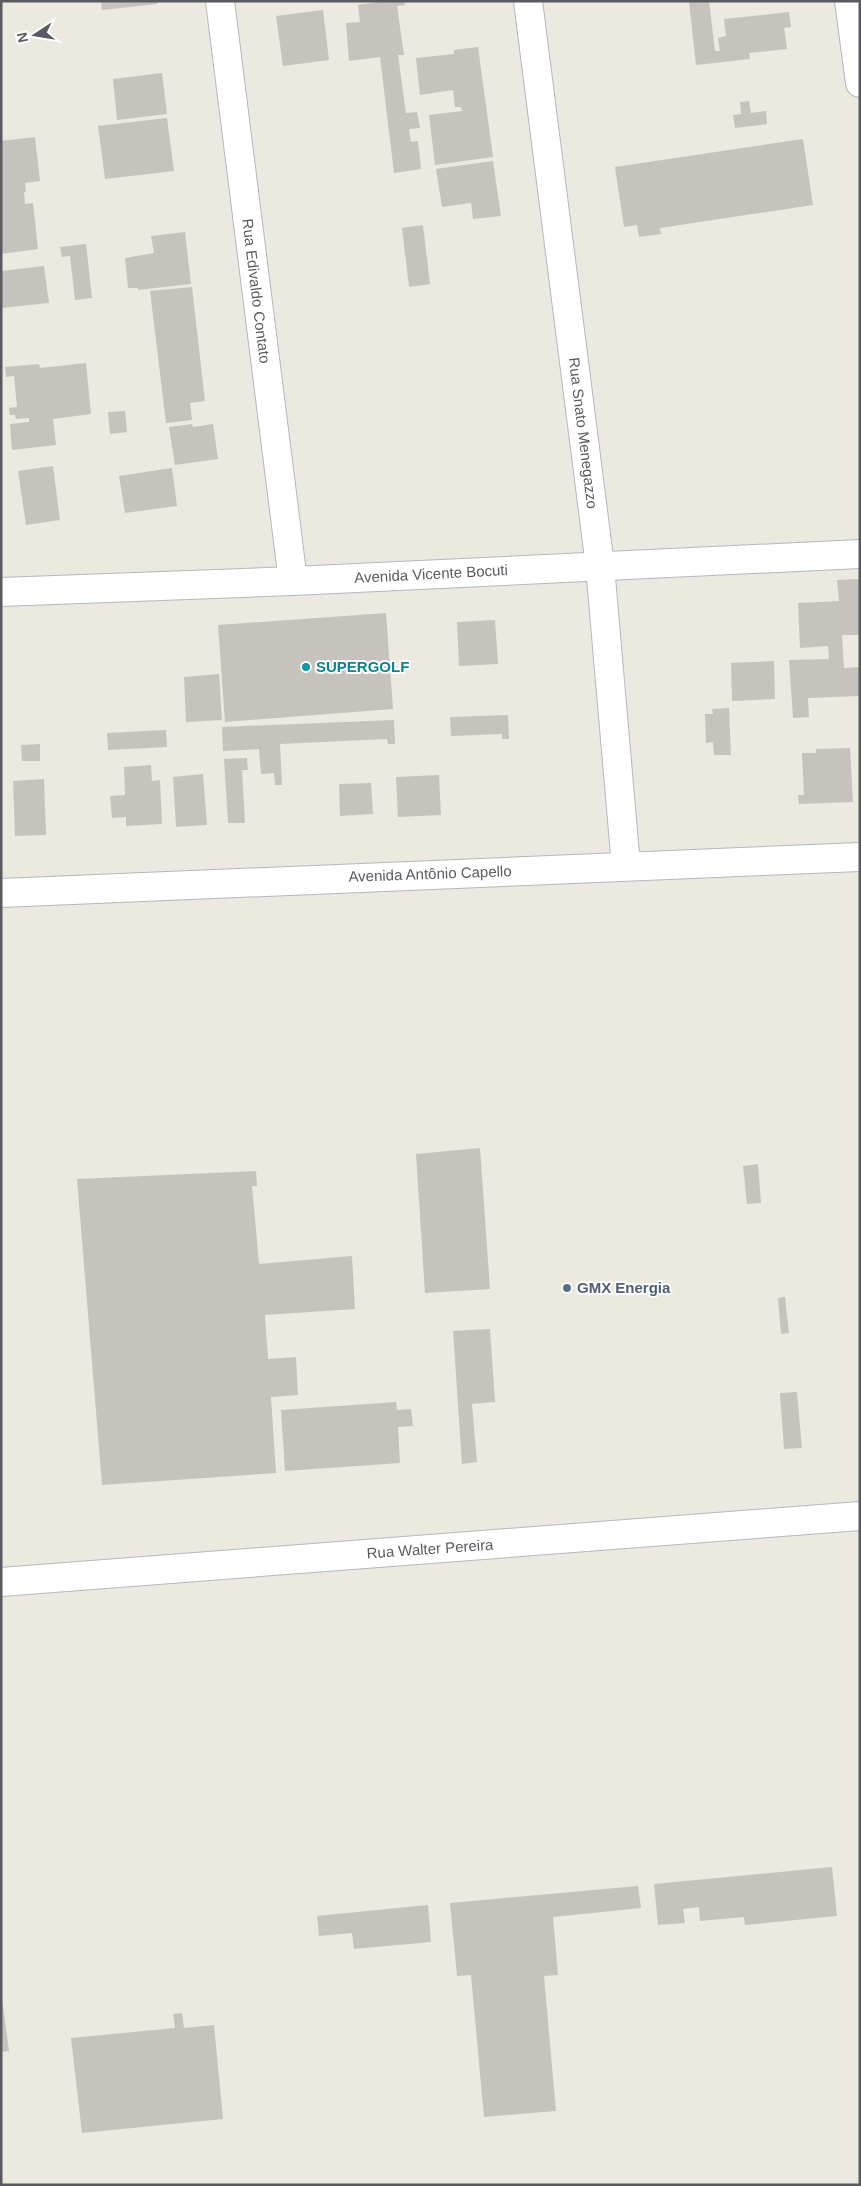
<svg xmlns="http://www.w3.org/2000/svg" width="861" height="2186" viewBox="0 0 861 2186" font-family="Arial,sans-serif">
<rect width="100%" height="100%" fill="#ebe9e0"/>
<path fill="#c6c3be" d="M101,1H157V4L102,10Z
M387,1H404L405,5L397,6L404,55H398L406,113L417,112L420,128L409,129L411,142L418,141L421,169L394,173L380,57L349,61L346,23L360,22L358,5Z
M689,1H709L715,51H720L718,38L726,36L724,19L789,12L791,27L784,28L787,49L749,53L750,59L696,65Z
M323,10L329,60L283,66L276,16Z
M478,47L493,157L435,165L429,115L462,111L461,107H455L453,90L420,95L416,58L454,54V50Z
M162,73L167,114L117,120L113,79Z
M749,101L751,113L766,111L767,124L735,128L733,115L741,114L740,102Z
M167,118L174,171L105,179L98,126Z
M35,137L40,181L25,183L26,192H24L25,204L33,203L38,249L1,254V141Z
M803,139L813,205L660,228L661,234L639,237L637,225L624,227L615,167Z
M493,161L501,216L473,219L471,203L442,207L436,169Z
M423,225L430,284L409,287L402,228Z
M185,232L191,284L138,290V288H128L125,258L154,253L151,236Z
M86,244L92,298L75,300L70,256L62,257L60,247Z
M44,266L49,303L1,308V271Z
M192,287L205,401L190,403L192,420L166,423L150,291Z
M86,363L91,414L53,419L56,445L12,450L10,424L29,422V418L16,419L15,415H10L9,408L17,407L14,376L6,377L5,367L39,364L40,368Z
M125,411L127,432L110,434L108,412Z
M192,424L193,427L213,424L218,459L175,465L169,427Z
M53,466L60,520L26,525L18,471Z
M172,468L177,506L125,513L119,476Z
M860,579V635H842L844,668L860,667V696L808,698L809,717L793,718L789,660L829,659L828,646L800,648L798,603L839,601L837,580Z
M386,613L393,709L225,722L218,625Z
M495,620L498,664L459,666L457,622Z
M774,661L775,699L732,701L731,663Z
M219,674L222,720L186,722L184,677Z
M729,708L731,755H714L713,742L706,743L705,714H713L712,709Z
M508,715L509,739H502V734L451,736L450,717Z
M394,720L395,744H388L387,739L280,744L282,785H275L274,773L261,774L259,749L223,751L222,727Z
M166,730L167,747L108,750L107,733Z
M40,744V761H22L21,745Z
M850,748L853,802L799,804L798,795H804L802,753H816V749Z
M247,758L248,770H242L245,823H228L224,759Z
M151,765L152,781L160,780L162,824L126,826V817L112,818L110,796L125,795L124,767Z
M203,774L207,825L176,827L173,777Z
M439,775L441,815L398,817L396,777Z
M44,779L46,835L15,836L13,781Z
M371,783L373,814L340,816L339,784Z
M480,1148L490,1289L425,1293L416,1154Z
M758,1164L761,1203L747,1204L743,1166Z
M256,1171L257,1186H252L259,1264L352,1256L355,1309L265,1315L268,1359L296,1357L298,1395L271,1397L276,1473L102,1485L77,1179Z
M785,1297L789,1333L781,1334L778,1298Z
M490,1329L495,1402L472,1404L477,1462L462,1464L453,1331Z
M797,1392L802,1448L784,1449L780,1393Z
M396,1402L397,1410L411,1409L413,1426L398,1427L400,1463L285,1471L281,1410Z
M832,1867L837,1916L745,1925L744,1917L700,1921L699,1907L683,1909L685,1923L658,1925L654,1884Z
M638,1886L641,1908L553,1917L558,1975L544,1976L556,2111L484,2117L471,1975L457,1976L450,1903Z
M428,1905L431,1942L354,1949L352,1933L319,1936L317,1916Z
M1,1991L9,2051L1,2052Z
M182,2013L184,2028L214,2025L223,2119L82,2133L71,2038L175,2028L173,2014Z"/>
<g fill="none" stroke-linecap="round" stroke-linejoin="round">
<defs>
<path id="minor" d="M220,1L293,581
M528,1L600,566L626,866
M849,1L860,83
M1,592L293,581L860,554
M1,893L860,857
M1,1582L860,1516"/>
</defs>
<use href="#minor" stroke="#b6b7bc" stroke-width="30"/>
<use href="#minor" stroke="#fff" stroke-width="28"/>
</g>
<circle fill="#0f9aa8" stroke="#fff" stroke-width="2" cx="306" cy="667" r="5"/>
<circle fill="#5c6f8a" stroke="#fff" stroke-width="2" cx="567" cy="1288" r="5"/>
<g text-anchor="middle" stroke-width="4" stroke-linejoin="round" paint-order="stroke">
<g font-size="15" fill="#595b60" stroke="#fff">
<text transform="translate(256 291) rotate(83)" y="5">Rua Edivaldo Contato</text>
<text transform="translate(583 433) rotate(83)" y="5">Rua Snato Menegazzo</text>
<text transform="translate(431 574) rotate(-3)" y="5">Avenida Vicente Bocuti</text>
<text transform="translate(430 874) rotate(-2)" y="5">Avenida Antônio Capello</text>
<text transform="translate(430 1549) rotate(-4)" y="5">Rua Walter Pereira</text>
</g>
<g font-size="15" font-weight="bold" fill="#0d838f" stroke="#fff" text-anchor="start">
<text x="316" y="672">SUPERGOLF</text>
</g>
<g font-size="15" font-weight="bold" fill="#4e5e75" stroke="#fff" text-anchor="start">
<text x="577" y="1293">GMX Energia</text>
</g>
</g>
<rect width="861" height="2186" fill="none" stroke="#595b60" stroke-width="5"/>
<g transform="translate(35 35) rotate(258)" stroke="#ffffff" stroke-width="4" paint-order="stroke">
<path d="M0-4L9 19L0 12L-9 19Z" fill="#595b60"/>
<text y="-8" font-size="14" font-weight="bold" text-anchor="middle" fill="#595b60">N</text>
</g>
</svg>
